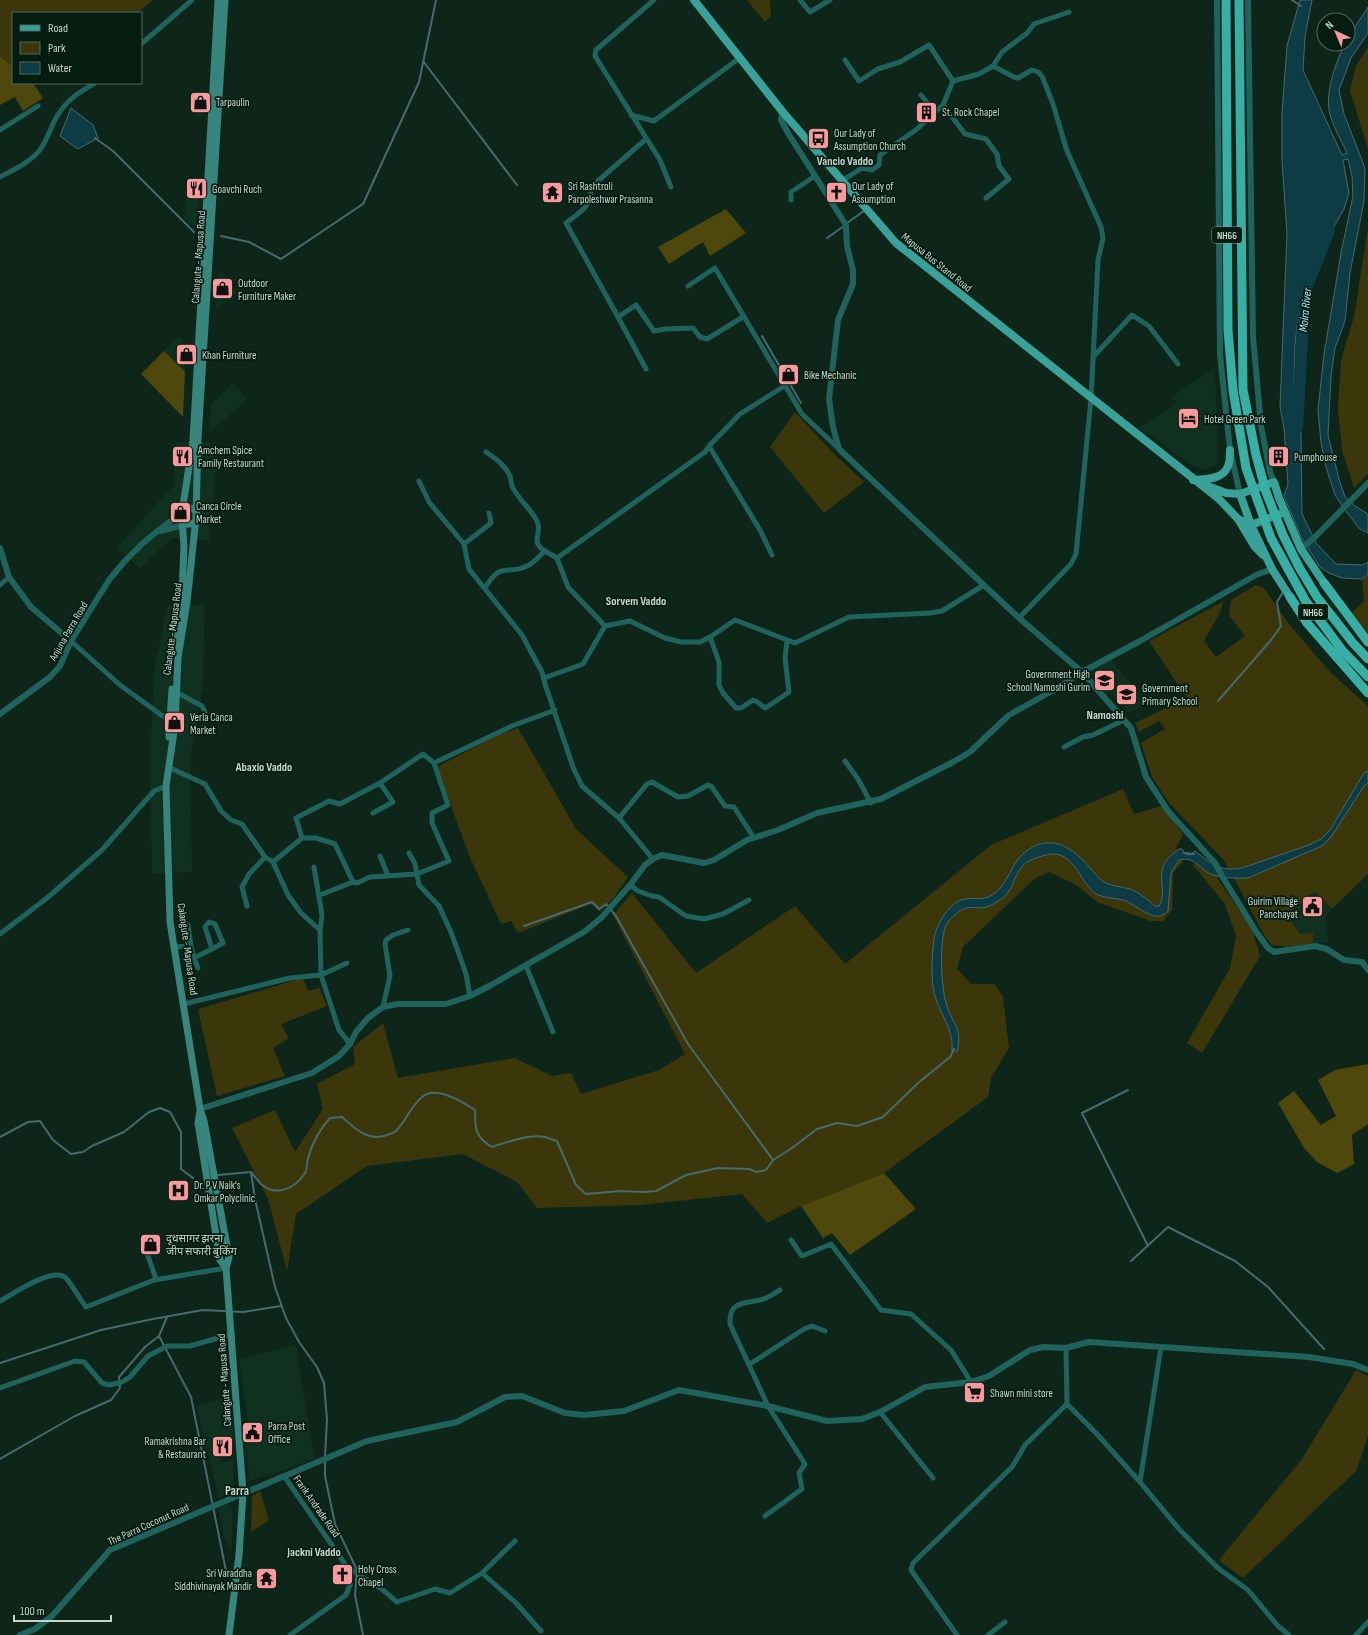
<svg xmlns="http://www.w3.org/2000/svg" width="1368" height="1635" viewBox="0 0 1368 1635" font-family="'Sofia Sans Condensed','Noto Sans Devanagari',sans-serif">
<rect width="100%" height="100%" fill="#0e261a"/>
<path fill="#103020" d="M204,95L203,115L198,118L191,104Z
M188,179L200,180L196,230L184,218Z
M219,270L237,292L216,309Z
M179,337L188,346L185,372L164,351Z
M1215,368L1218,460L1216,465L1204,470L1193,466L1139,428L1178,403L1171,397Z
M233,383L248,399L209,433L211,405Z
M176,442H207L218,450L209,540L172,538L140,568L117,547L174,485Z
M204,605L203,687L190,761L192,872L152,874L150,760L154,672L167,606Z
M1111,660L1148,702L1130,713L1090,672Z
M1315,891L1332,909L1326,915L1328,943H1313V933L1302,934L1286,916Z
M296,1345L314,1459L279,1472L249,1481L246,1438L247,1414L239,1359Z
M229,1397L234,1449L218,1453L221,1463L234,1460L233,1490L219,1499L196,1406Z
M229,1503L233,1513L231,1552L224,1537L218,1508Z"/>
<path fill="#3c370b" d="M0,0H153L138,13H13V67L0,56Z
M747,0H770L771,16L765,22Z
M1368,47V149L1350,91L1356,66Z
M1368,228V474L1354,488L1342,450L1338,409L1341,360L1354,317Z
M795,412L835,455L864,482L824,513L770,447Z
M1368,574V634L1351,614L1364,601L1362,579Z
M1256,585L1264,588L1289,624L1331,673L1368,706V874L1332,909L1315,891L1286,916L1301,934L1313,933V943L1288,947L1272,945L1266,938L1224,860L1169,803L1152,777L1141,743L1165,729L1159,721L1139,732L1135,723L1187,698L1149,641L1224,601L1219,614L1204,641L1216,657L1245,636L1229,615L1231,600Z
M518,728L576,829L628,877L614,897L600,912L591,904L518,933L511,921L501,924L469,855L437,767L498,735Z
M1123,789L1134,814L1162,806L1183,834L1176,848L1183,862L1173,873L1172,910L1163,921H1151L1097,902L1078,886L1049,872L1034,879L963,947L957,969L971,984H995L1003,997L1009,1048L991,1078L988,1097L884,1173L801,1206L767,1223L742,1194L641,1205L537,1208L517,1182L463,1154L367,1166L296,1214L287,1271L268,1199L232,1128L275,1110L295,1152L323,1109L317,1084L355,1064L353,1047L383,1023L398,1078L515,1058L552,1076L571,1073L581,1094L659,1070L685,1054L613,915L632,893L696,973L795,906L845,964L991,845Z
M1201,854L1252,929L1260,956L1202,1053L1187,1043L1230,968L1236,936L1225,904L1193,865Z
M303,978L308,991L319,988L327,1006L281,1024L289,1038L273,1048L285,1076L217,1096L198,1009Z
M1356,1370L1368,1376V1436L1356,1471L1243,1578L1219,1560L1302,1459Z
M260,1491L269,1520L251,1532L252,1496Z"/>
<path fill="#4e480d" d="M0,56L13,67V83H33L43,98L23,111L15,97L0,105Z
M726,209L746,233L710,256L703,242L669,264L658,247Z
M164,351L185,372L183,417L141,374Z
M1368,1064V1124L1352,1135L1354,1164L1337,1173L1317,1162L1304,1148L1278,1103L1294,1091L1321,1125L1336,1116L1318,1080L1335,1070Z
M884,1173L916,1209L850,1255L832,1233L823,1238L801,1206Z"/>
<path fill="#0e3c45" stroke="#466a6e" d="M1300,0H1312L1305,36L1303,70L1342,155L1347,153C1341,140 1331,123 1329,110C1326,89 1336,62 1345,44H1348V38L1368,7V33L1351,58L1339,90L1344,114L1365,168L1364,201L1350,273L1345,321L1335,348L1331,376L1328,435L1339,479L1345,497L1355,506L1368,514V533L1360,529L1348,514L1335,495L1326,467L1321,443L1318,410L1324,354L1341,253L1353,196L1352,176L1348,159L1343,160L1349,193L1344,209L1315,260L1301,293L1295,345L1294,381L1301,434L1302,514L1316,543L1336,564L1363,565L1368,562V574L1362,579L1342,578L1329,573L1320,567L1301,537L1284,496L1288,484L1284,428L1280,407L1287,233L1282,161V113L1287,46Z
M71,108L93,125L98,138L78,149L60,136Z
M1368,771V783L1364,786L1331,837L1322,846L1248,878C1237,878 1224,879 1213,875C1199,870 1196,856 1179,860L1171,873L1168,911C1155,926 1137,904 1123,900C1115,898 1104,898 1096,894C1083,887 1075,854 1054,854C1048,854 1041,856 1036,858C1012,866 1019,883 1003,898C998,901 992,905 987,907C976,910 968,903 956,914C952,917 948,921 946,925C939,941 941,986 946,1003C952,1024 963,1028 957,1052L952,1050C954,1030 940,1014 935,996C930,980 932,955 934,939C936,925 948,905 961,900C970,897 980,900 988,897C1005,891 1009,869 1020,857C1042,834 1065,841 1085,862C1091,868 1097,878 1104,882C1111,886 1122,887 1130,889C1139,892 1148,900 1155,906H1159C1168,892 1155,874 1167,860C1170,856 1175,852 1179,849H1182L1185,854L1190,855L1195,851C1211,864 1221,872 1242,868L1309,845L1321,839L1330,830L1364,773Z"/>
<g fill="none" stroke-linecap="round" stroke-linejoin="round">
<path stroke="#466a6e" stroke-width="2" d="M1292,0L1301,6
M423,61L517,185
M95,138L113,151L194,232
M847,223L864,211
M221,236L249,242L281,259L363,204L419,82L436,0
M827,238L844,226
M762,336L801,403
M1218,701L1271,640L1281,626L1277,602L1283,592
M1184,853L1194,854
M524,926L592,902L599,909L606,904L616,916L688,1044L773,1160
M1128,1090L1082,1113L1148,1246
M0,1137L28,1122L40,1121L53,1140L71,1154L83,1152L92,1146L124,1132L149,1112L160,1108L170,1112L181,1132V1169L193,1178
M251,1172C254,1175 257,1180 261,1184C276,1197 295,1189 305,1173C308,1169 306,1163 308,1158C312,1144 320,1129 330,1118L342,1117C355,1129 369,1142 387,1135C390,1134 394,1133 396,1131C406,1121 411,1106 422,1097C435,1085 463,1102 475,1110C475,1129 475,1137 492,1147C507,1142 530,1134 545,1137C549,1138 553,1140 557,1141L576,1185L586,1194L620,1191L643,1192L656,1191L686,1175L718,1168L749,1169L757,1172L766,1170L773,1160L792,1148L817,1129L837,1123L857,1126L883,1117L918,1083L950,1057L954,1049
M251,1172L255,1199L275,1287L286,1318L299,1342L317,1367L324,1383L327,1420L325,1457
M218,1175L251,1172
M1131,1261L1168,1227L1235,1261L1268,1287L1324,1349
M159,1336L191,1397L226,1571
M0,1363L101,1330L153,1319L203,1310L243,1312L281,1306
M0,1459L75,1416L111,1400L120,1388L119,1377L145,1347L159,1336L167,1317
M325,1461V1476L335,1524L357,1570L355,1595L363,1635"/>
<path stroke="#0e3c45" stroke-width="12" d="M1297,427L1305,291L1329,231"/>
<path stroke="#20635d" stroke-width="5" d="M654,0L596,50L595,56L660,160L671,187
M800,0L810,12L830,0
M141,44L192,0
M845,60L859,81L878,69L900,62L929,45L953,81
M993,66L1002,52L1027,33L1034,24L1069,12
M921,95L935,112
M943,105L965,134L986,139L997,154L999,166L1009,179L986,198
M631,115L654,121L741,57
M0,130L38,106
M646,139L591,187C591,208 581,211 566,223L618,317L636,305L654,331L666,329L693,328L700,337L707,339L743,317
M0,177C13,170 29,163 39,151C47,141 50,129 56,118C66,100 78,93 95,83
M843,180L862,168L872,170L879,165L880,155L917,129L943,105L953,81L979,74L993,66L1014,77L1018,78L1032,70L1038,72L1042,76L1053,104L1067,151L1101,227L1103,238L1098,260L1091,399L1076,554L1071,564L1019,618
M791,200V192L815,176
M688,286L715,268L802,414L839,449
M618,317L646,369
M1093,357L1132,315L1149,326L1178,364
M709,446L760,530L772,555
M486,452C496,459 505,465 510,476C511,480 511,485 513,488C519,500 531,509 537,521C543,534 529,541 545,551
M419,481L429,502L464,544
M489,513L491,523L464,544L469,569L522,635L542,672L545,684L573,767L582,786L619,818L653,859
M557,558L568,587L605,626
M0,585L9,577
M485,588C502,560 506,576 527,566C534,563 539,556 545,551L557,558L705,452L709,446L740,414L786,385
M710,637L719,662V685L723,693L736,708H741L753,700L756,701L765,708L767,707L789,692L785,658L787,640
M71,641L120,685L171,722
M544,678L583,664L605,626L630,621L665,638L681,642H700L710,637L735,620L795,643L849,617L930,613L942,611L984,585
M176,692L202,706L205,712
M1064,747L1083,737L1093,735L1124,720
M845,761L858,779L871,803
M168,767L205,784L221,811L231,820L242,824L265,857L273,862L288,895L301,913L320,930L321,975L339,1030L350,1044
M373,813L393,802L380,783
M619,818L647,784L652,782L678,797L688,796L708,785L711,786L725,806L734,807L754,838
M302,838H316L335,844L353,882
M409,853L415,864L419,885L439,906L451,932L466,974L470,996
M380,856L388,876
M273,862L302,838L296,818L329,801L340,804L380,783L423,754L434,763L512,726L555,710
M314,867L322,915L320,930
M630,885L638,891L652,896L659,897L686,916L704,919L723,914L749,900
M320,895L353,882L357,883L370,877L417,874L449,861L432,823V813L448,805L434,763
M247,906L242,887L249,874L265,857
M188,925L191,946
M0,934L47,898L102,850L154,791L166,786
M175,947L191,946L194,958C204,953 214,948 223,943L215,924L209,922L205,927L212,949
M194,958L198,968
M526,966L553,1032
M184,1004L290,978L321,975L347,963
M383,1007L390,976L385,944L386,940L393,935L408,930
M791,1240L802,1256L831,1244L881,1310L911,1314L951,1350L971,1382
M143,1242L156,1279
M0,1301C13,1294 53,1266 66,1278C73,1286 79,1298 86,1307L154,1280L226,1268
M1066,1348L1067,1404L1096,1433L1140,1482L1179,1529L1219,1569L1248,1590L1278,1626L1289,1635
M750,1364L804,1329L812,1326L825,1331
M0,1388L75,1361L84,1362L102,1383L109,1385L122,1382L130,1377L148,1356L167,1346H190L232,1334
M880,1412L933,1478
M284,1476L347,1567L383,1590L397,1602L435,1589L450,1593L482,1573L516,1603L541,1631
M1140,1482L1161,1347
M765,1516L802,1489L799,1473L805,1464L768,1406L730,1324C729,1301 743,1304 760,1300C767,1299 774,1293 780,1290
M482,1573L515,1541
M290,1635L346,1595L350,1585L347,1567
M957,1635L911,1570L913,1563L1012,1467L1025,1445L1067,1404
M988,1635L1005,1622
M1356,1635L1368,1622"/>
<path stroke="#20635d" stroke-width="6" d="M1217,0L1220,354L1230,450L1240,494
M1248,0L1253,337L1261,426L1270,472L1274,482
M782,111L781,120L788,133L846,225L847,246L853,270V284L838,320L829,399L833,427L839,449L1019,618L1082,672L1131,728L1146,777L1168,811L1215,863L1222,876L1257,933L1268,948L1274,952L1315,946L1327,949L1344,960L1362,962L1368,970
M160,531L188,524
M0,548L9,577L31,607L71,641
M1301,549L1315,537L1368,483
M0,714L50,677L60,666L71,641L109,580L124,562L143,543L165,525L181,515
M200,1109L312,1073L339,1056L350,1044L356,1032L368,1018L383,1007L398,1004H446L470,996L491,985L584,932L601,918L630,885L645,865L653,859L662,855L704,863L714,860L747,840L778,830L817,813L881,799L953,762L970,752L1009,715L1052,691L1082,672L1140,641L1256,575L1272,569
M20,1635L35,1629L52,1616L110,1550L367,1441L457,1422L505,1397L522,1396L565,1413L584,1415L624,1411L679,1390L768,1406L827,1421L862,1419L880,1412L925,1387L971,1382L989,1376L1030,1350L1044,1347L1066,1348L1089,1342L1309,1357L1353,1364L1368,1370"/>
<path stroke="#38857e" stroke-width="7" d="M181 516a8 8 0 1 1 16 0a8 8 0 1 1-16 0Z
M182,512L193,441L218,0
M196,516L198,439L225,0
M196,518L187,602L178,658L175,725L166,786L170,922L200,1109L204,1121L229,1257L226,1268L243,1493L239,1555L229,1635
M175,645L182,595L184,546L182,520
M169,737L172,689
M200,1111L198,1123L220,1260L226,1268"/>
<path stroke="#39a198" stroke-width="8" d="M694,0L782,111L896,243L1218,498L1238,519L1251,525L1285,512
M1193,480C1205,479 1223,480 1228,466C1230,462 1230,455 1230,450
M1205,485L1226,493L1240,494L1274,482L1279,498L1301,549L1324,583
M1240,494L1251,525L1272,569L1290,597
M1238,519L1255,547L1263,555"/>
<path stroke="#38aea4" stroke-width="9" d="M1226,0L1228,330L1233,390L1246,468L1271,538L1305,600L1342,650L1368,677
M1239,0L1243,390L1256,455L1266,492L1283,535L1299,567L1317,597L1353,643L1368,659
M1324,583L1368,642
M1290,597L1307,623L1368,693"/>
</g>
<defs>
<symbol id="shop-square" viewBox="-11 -11 22 22"><rect x="-9" y="-9" width="18" height="18" rx="4" fill="#f59b9d" stroke="#051c11"/><path d="M-5-2.5h2.3a2.7 3.5 0 0 1 5.4 0H5L5.5 6h-11ZM-1.5-2.5h3a1.5 2.3 0 0 0-3 0Z" fill="#111"/></symbol>
<symbol id="building-square" viewBox="-11 -11 22 22"><rect x="-9" y="-9" width="18" height="18" rx="4" fill="#f59b9d" stroke="#051c11"/><path d="M-4-6H4V6H1V3H-1V6H-4ZM-2.5-4.3h1.7v1.8h-1.7ZM.8-4.3h1.7v1.8H.8ZM-2.5-1h1.7V.8h-1.7ZM.8-1h1.7V.8H.8Z" fill="#111"/></symbol>
<symbol id="bus-square" viewBox="-11 -11 22 22"><rect x="-9" y="-9" width="18" height="18" rx="4" fill="#f59b9d" stroke="#051c11"/><path d="M-5-6H5V4H4V6H2V4H-2V6H-4V4H-5ZM-3.5-4V0h7V-4ZM-3.5 1.2v1.5H-2V1.2ZM2 1.2v1.5H3.5V1.2Z" fill="#111"/></symbol>
<symbol id="restaurant-square" viewBox="-11 -11 22 22"><rect x="-9" y="-9" width="18" height="18" rx="4" fill="#f59b9d" stroke="#051c11"/><path d="M-5-6h1v4h1v-4h1v4h1v-4h1v5L-1.5 .5V6h-2V.5L-5-1ZM5-6V6H3V1.5H1.5Q1.5-4 5-6Z" fill="#111"/></symbol>
<symbol id="temple-square" viewBox="-11 -11 22 22"><rect x="-9" y="-9" width="18" height="18" rx="4" fill="#f59b9d" stroke="#051c11"/><path d="M0-6L5-2H3V0L6.5 2.5H4V6H1.5V3h-3V6H-4V2.5H-6.5L-3 0V-2H-5Z" fill="#111"/></symbol>
<symbol id="church-square" viewBox="-11 -11 22 22"><rect x="-9" y="-9" width="18" height="18" rx="4" fill="#f59b9d" stroke="#051c11"/><path d="M-1.2-6h2.4v3.5h3.3v2.4h-3.3V6h-2.4V-.1h-3.3v-2.4h3.3Z" fill="#111"/></symbol>
<symbol id="hotel-square" viewBox="-11 -11 22 22"><rect x="-9" y="-9" width="18" height="18" rx="4" fill="#f59b9d" stroke="#051c11"/><path d="M-6-4.5h1.5V1H6V5H4.5V3h-9V5H-6ZM-4 0a1.8 1.8 0 1 1 3.6 0ZM.5 0V-2.5h3Q6-2.5 6 0Z" fill="#111"/></symbol>
<symbol id="school-square" viewBox="-11 -11 22 22"><rect x="-9" y="-9" width="18" height="18" rx="4" fill="#f59b9d" stroke="#051c11"/><path d="M0-5L7-2L0 1L-7-2ZM-4 1L0 2.5L4 1V4Q0 6-4 4Z" fill="#111"/></symbol>
<symbol id="civic-square" viewBox="-11 -11 22 22"><rect x="-9" y="-9" width="18" height="18" rx="4" fill="#f59b9d" stroke="#051c11"/><path d="M-.6-6.5H3V-4.5H.6V-3L4-1V1h2V6H-6V1h2V-1L-.6-3ZM-1.2 2.5V6h2.4V2.5Z" fill="#111"/></symbol>
<symbol id="hospital-square" viewBox="-11 -11 22 22"><rect x="-9" y="-9" width="18" height="18" rx="4" fill="#f59b9d" stroke="#051c11"/><path d="M-5-5h3v3.5h4V-5h3V5h-3V1.5h-4V5h-3Z" fill="#111"/></symbol>
<symbol id="supermarket-square" viewBox="-11 -11 22 22"><rect x="-9" y="-9" width="18" height="18" rx="4" fill="#f59b9d" stroke="#051c11"/><path d="M-6-5.5h2.5l.6 2H6L4.5 2H-2.5L-4.4-4H-6ZM-1.5 3.2a1.3 1.3 0 1 0 .1 0ZM3 3.2a1.3 1.3 0 1 0 .1 0Z" fill="#111"/></symbol>
</defs>
<g fill-rule="evenodd">
<use href="#shop-square" x="188" y="90" width="25" height="25"/>
<use href="#building-square" x="914" y="100" width="25" height="25"/>
<use href="#bus-square" x="806" y="126" width="25" height="25"/>
<use href="#restaurant-square" x="184" y="176" width="25" height="25"/>
<use href="#temple-square" x="540" y="180" width="25" height="25"/>
<use href="#church-square" x="824" y="180" width="25" height="25"/>
<use href="#shop-square" x="210" y="276" width="25" height="25"/>
<use href="#shop-square" x="174" y="342" width="25" height="25"/>
<use href="#shop-square" x="776" y="362" width="25" height="25"/>
<use href="#hotel-square" x="1176" y="406" width="25" height="25"/>
<use href="#restaurant-square" x="170" y="444" width="25" height="25"/>
<use href="#building-square" x="1266" y="444" width="25" height="25"/>
<use href="#shop-square" x="168" y="500" width="25" height="25"/>
<use href="#school-square" x="1092" y="668" width="25" height="25"/>
<use href="#school-square" x="1114" y="682" width="25" height="25"/>
<use href="#shop-square" x="162" y="710" width="25" height="25"/>
<use href="#civic-square" x="1300" y="894" width="25" height="25"/>
<use href="#hospital-square" x="166" y="1178" width="25" height="25"/>
<use href="#shop-square" x="138" y="1232" width="25" height="25"/>
<use href="#supermarket-square" x="962" y="1380" width="25" height="25"/>
<use href="#civic-square" x="240" y="1420" width="25" height="25"/>
<use href="#restaurant-square" x="210" y="1434" width="25" height="25"/>
<use href="#church-square" x="330" y="1562" width="25" height="25"/>
<use href="#temple-square" x="254" y="1566" width="25" height="25"/>
</g>
<g text-anchor="middle" stroke-width="3.5" stroke-linejoin="round" paint-order="stroke">
<g fill="#051c11" stroke="#8d9e94" stroke-width="1">
<rect x="1212" y="227" width="30" height="16" rx="3"/>
<rect x="1298" y="604" width="30" height="16" rx="3"/>
</g>
<g font-size="10" font-weight="bold" fill="#c7d5cc">
<text x="1227" y="239">NH66</text>
<text x="1313" y="616">NH66</text>
</g>
<g font-size="11" fill="#c7d5cc" stroke="#051c11" text-anchor="start">
<text x="216" y="106">Tarpaulin</text>
<text x="942" y="116">St. Rock Chapel</text>
<text x="834" y="137">Our Lady of<tspan x="834" dy="13">Assumption Church</tspan></text>
<text x="568" y="190">Sri Rashtroli<tspan x="568" dy="13">Parpoleshwar Prasanna</tspan></text>
<text x="852" y="190">Our Lady of<tspan x="852" dy="13">Assumption</tspan></text>
<text x="212" y="193">Goavchi Ruch</text>
<text x="238" y="287">Outdoor<tspan x="238" dy="13">Furniture Maker</tspan></text>
<text x="202" y="359">Khan Furniture</text>
<text x="804" y="379">Bike Mechanic</text>
<text x="1204" y="423">Hotel Green Park</text>
<text x="198" y="454">Amchem Spice<tspan x="198" dy="13">Family Restaurant</tspan></text>
<text x="1294" y="461">Pumphouse</text>
<text x="196" y="510">Canca Circle<tspan x="196" dy="13">Market</tspan></text>
<text x="1090" y="678" text-anchor="end">Government High<tspan x="1090" dy="13">School Namoshi Gurim</tspan></text>
<text x="1142" y="692">Government<tspan x="1142" dy="13">Primary School</tspan></text>
<text x="190" y="721">Verla Canca<tspan x="190" dy="13">Market</tspan></text>
<text x="1298" y="905" text-anchor="end">Guirim Village<tspan x="1298" dy="13">Panchayat</tspan></text>
<text x="194" y="1189">Dr. P V Naik's<tspan x="194" dy="13">Omkar Polyclinic</tspan></text>
<text x="166" y="1242">दूधसागर झरना<tspan x="166" dy="13">जीप सफारी बुकिंग</tspan></text>
<text x="990" y="1397">Shawn mini store</text>
<text x="268" y="1430">Parra Post<tspan x="268" dy="13">Office</tspan></text>
<text x="206" y="1445" text-anchor="end">Ramakrishna Bar<tspan x="206" dy="13">&amp; Restaurant</tspan></text>
<text x="358" y="1573">Holy Cross<tspan x="358" dy="13">Chapel</tspan></text>
<text x="252" y="1577" text-anchor="end">Sri Varaddha<tspan x="252" dy="13">Siddhivinayak Mandir</tspan></text>
</g>
<g font-size="11" fill="#c7d5cc" stroke="#051c11">
<text transform="translate(198 257) rotate(-86)" y="4">Calangute - Mapusa Road</text>
<text transform="translate(937 262) rotate(39)" y="4">Mapusa Bus Stand Road</text>
<text transform="translate(172 629) rotate(-83)" y="4">Calangute - Mapusa Road</text>
<text transform="translate(68 631) rotate(-60)" y="4">Anjuna Parra Road</text>
<text transform="translate(188 949) rotate(82)" y="4">Calangute - Mapusa Road</text>
<text transform="translate(224 1380) rotate(-94)" y="4">Calangute - Mapusa Road</text>
<text transform="translate(317 1506) rotate(55)" y="4">Frank Andrade Road</text>
<text transform="translate(148 1524) rotate(-24)" y="4">The Parra Coconut Road</text>
</g>
<g font-size="12" font-weight="bold" fill="#c7d5cc" stroke="#051c11">
<text x="845" y="165">Vancio Vaddo</text>
<text x="636" y="605">Sorvem Vaddo</text>
<text x="1105" y="719">Namoshi</text>
<text x="264" y="771">Abaxio Vaddo</text>
<text x="314" y="1556">Jackni Vaddo</text>
</g>
<g font-size="12" font-style="italic" fill="#aee8f7" stroke="#051c11">
<text transform="translate(1305 310) rotate(-84)" y="4">Moira River</text>
</g>
<g font-size="13" font-weight="bold" fill="#c7d5cc" stroke="#051c11">
<text x="237" y="1495">Parra</text>
</g>
</g>
<rect x="12" y="12" width="130" height="72" fill="#051c11" stroke="#53665c"/>
<rect x="20" y="25" width="20" height="6" fill="#39a198" stroke="#53665c"/>
<text x="48" y="32" font-size="12" fill="#c7d5cc">Road</text>
<rect x="20" y="42" width="20" height="12" fill="#3c370b" stroke="#53665c"/>
<text x="48" y="52" font-size="12" fill="#c7d5cc">Park</text>
<rect x="20" y="62" width="20" height="12" fill="#0e3c45" stroke="#53665c"/>
<text x="48" y="72" font-size="12" fill="#c7d5cc">Water</text>
<g transform="translate(1336 32) rotate(316)"><circle r="19" fill="#051c11" stroke="#53665c"/>
<path d="M0-3L7 15L0 10L-7 15Z" fill="#f59b9d"/>
<text y="-6" font-size="11" font-weight="bold" text-anchor="middle" fill="#c7d5cc">N</text>
</g>
<path d="M14 1615v6h97v-6" fill="none" stroke="#c7d5cc" stroke-width="2"/>
<text x="20" y="1615" font-size="12" fill="#c7d5cc" stroke="#051c11" stroke-width="3" paint-order="stroke">100 m</text>
</svg>
